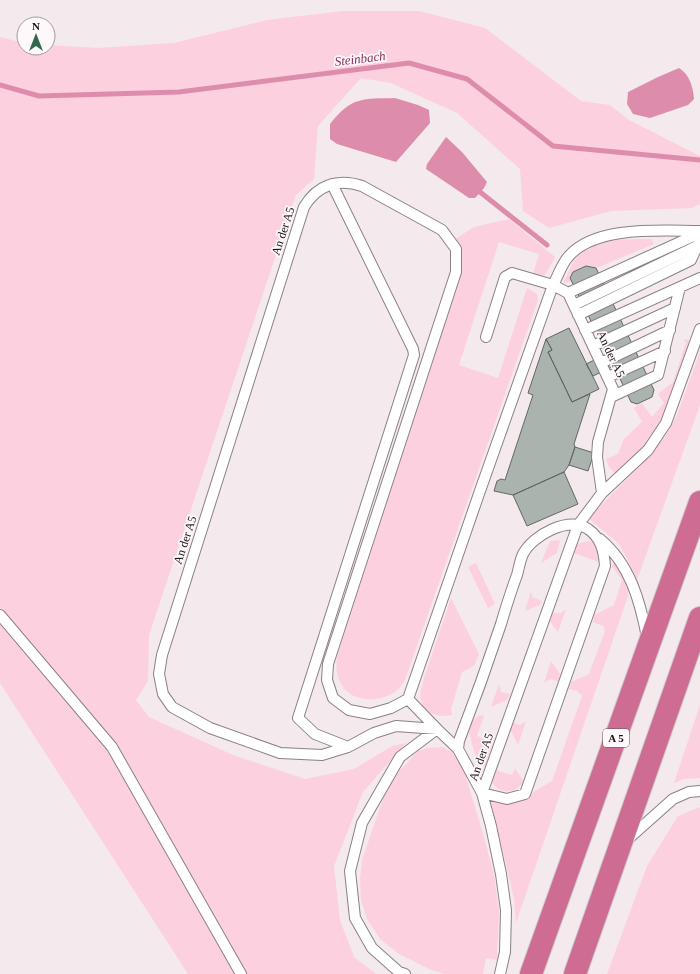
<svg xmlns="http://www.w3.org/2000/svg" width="700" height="974" viewBox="0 0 700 974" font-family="'Times New Roman',serif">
<rect width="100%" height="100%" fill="#f4e9ed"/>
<path fill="#fdd0e0" d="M343,11H419L485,28L581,101L610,105L629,120L700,156V204L692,208L611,211L549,228L523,211L520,169L457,113L391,83L361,78L318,126L314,179L296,195L149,635L148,681L136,700L149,717L233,755L305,779L354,769L392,746L406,743L363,792L334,866L340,920L354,957L376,974H188L0,683V37L24,43V48H48V45L97,48L174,43L267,20Z
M509,219L555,257L545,275L540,276L533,274L539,254L499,242L459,365L498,378L527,288L537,294L538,300L405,680C402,684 399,689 395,692C378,703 350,703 340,682C336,674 336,666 337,657L461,275V255L455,239L474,227Z
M651,239L654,244L596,268L586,266L573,272L570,278L572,281L563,283C567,276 570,268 574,261C591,238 626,239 651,239Z
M685,339L691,341C679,373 671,409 651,437C641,451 627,462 615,474L609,467L606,459L618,454L624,439L642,422L634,408L642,403L652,417L664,403L658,394L673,382L686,342L684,341Z
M700,352V405L637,580L626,556L618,543L588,518L640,466L665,437L677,415Z
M560,540L557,553L541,563L550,541Z
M588,541L594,542L600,551L599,562L571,552L577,544Z
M615,559L628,586V596L516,923L514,899L491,801L507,804L523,801L536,790L552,781L582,696L577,691L569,689L571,682L589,674L605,631L603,626L593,622L594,615L614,605L622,580L612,566Z
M476,563L495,604L488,608L468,567Z
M531,591L532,597L542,601L540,605L525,611Z
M451,598L479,654L474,666L462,672L451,709L452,715L441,716L426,712L422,705L420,695L423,681Z
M566,609L558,632L548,619L549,613H561Z
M551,661L560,674L558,682L551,679L544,683Z
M499,684L501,692L510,694L507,700L491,707Z
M700,705V778L684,779L674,783Z
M479,715L484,716L477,736L493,742L485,766H481L478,765L469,733L471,723Z
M526,721L518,745L509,727L512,722L520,725Z
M443,747L457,755L465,774L484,837L494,875L499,910L497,960L486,958L483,974H445L431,970L399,954L380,939L367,919L361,900L360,879L362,860L384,796L398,773L418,751L428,748Z
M515,768L524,782C514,794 500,795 491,781L496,770L512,775Z
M700,807V974H607L647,866L678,816Z"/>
<path fill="#de8cab" d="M679,68C690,75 693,87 694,99L688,105L650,118L633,114L627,104L628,92L658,77Z
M395,98L418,105L429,110L430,123L396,162L337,144L330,139V124C352,96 363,99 395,98Z
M446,137L462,152L487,182L484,188L475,198H469L426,169L427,164Z"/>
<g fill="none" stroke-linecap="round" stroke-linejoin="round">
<path stroke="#de8cab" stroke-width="5" d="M0,85L39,96L179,92L409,63L467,79L553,146L700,160
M480,192L547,245"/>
</g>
<path fill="#aab3ae" stroke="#606864" d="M586,266L596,268L654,390L652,397L637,404L631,402L614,366L593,376L586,364L607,354L570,278L573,272Z
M569,328L599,389L572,402L548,352L552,350L546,339Z
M546,339L552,350L548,352L572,402L590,394L574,444L575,447L569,465L564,472L513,495L494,491L497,481L501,479L505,480L533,395L528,393Z
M575,447L594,453L588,471L569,465Z
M564,472L578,504L527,526L513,495Z"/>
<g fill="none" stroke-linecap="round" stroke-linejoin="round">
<defs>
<path id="service" d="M332,184L413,349L414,355L298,718L315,734L348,747
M568,293L700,233
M574,305L697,246
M578,315L691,260L700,240
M585,330L700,278
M486,337L505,277L512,273L553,285L568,293L613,389L598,442L597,457L602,493
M593,346L675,308
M601,363L670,330
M608,377L665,351
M611,397L658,375L680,287
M600,539C630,564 640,601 647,637
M0,615L112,747L241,974
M458,749L459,741C474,702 488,663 501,624C506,607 511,591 517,575C519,568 520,560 523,554C533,535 568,516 588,529C601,538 604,551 605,566L525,794L507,799L482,793
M482,793L578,525L602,493L648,450L666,423L700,329
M627,840L673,799L689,792L700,791
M405,974L399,972L372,948L355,918L350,871L362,823L400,757L437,729L408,699
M500,974L505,952L506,910L501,874L491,826L482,793L458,749L437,729L396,726L374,733L348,747L322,755L280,753L210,728L172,707L163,694L159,674L162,655L304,207C317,185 338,178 362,186L442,230L456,249V272L328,664L327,680L333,698L349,710L370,714L391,708L408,699L481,488L553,285C558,276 562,263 569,256C596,225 662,231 700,231"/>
<path id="motorway" d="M531,974L700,502
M575,974L700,618"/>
</defs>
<use href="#service" stroke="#8b8184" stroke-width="12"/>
<use href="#motorway" stroke="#cccbcb" stroke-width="24"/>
<use href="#service" stroke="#fff" stroke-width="10"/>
<use href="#motorway" stroke="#ce6c94" stroke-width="22"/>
</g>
<g text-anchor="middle" stroke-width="3.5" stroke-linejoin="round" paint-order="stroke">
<rect fill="#fef8fa" stroke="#5b5658" stroke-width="1" x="603" y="729" width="26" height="18" rx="3"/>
<g font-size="11" font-weight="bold" fill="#151112">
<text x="616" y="742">A 5</text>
</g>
<g font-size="12" fill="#151112" stroke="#fef8fa">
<text transform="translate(283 231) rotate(-72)" y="4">An der A5</text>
<text transform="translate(611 354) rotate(65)" y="4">An der A5</text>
<text transform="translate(185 540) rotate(-72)" y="4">An der A5</text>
<text transform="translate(481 757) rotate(-70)" y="4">An der A5</text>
</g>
<g font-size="13" font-style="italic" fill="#8b2b57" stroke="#fef8fa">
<text transform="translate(360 58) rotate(-7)" y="5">Steinbach</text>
</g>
</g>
<g transform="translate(36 36)"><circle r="19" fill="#fef8fa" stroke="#a19c9d"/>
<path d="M0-3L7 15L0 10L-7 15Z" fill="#31684f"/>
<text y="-6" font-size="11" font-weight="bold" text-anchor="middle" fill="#151112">N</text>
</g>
</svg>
